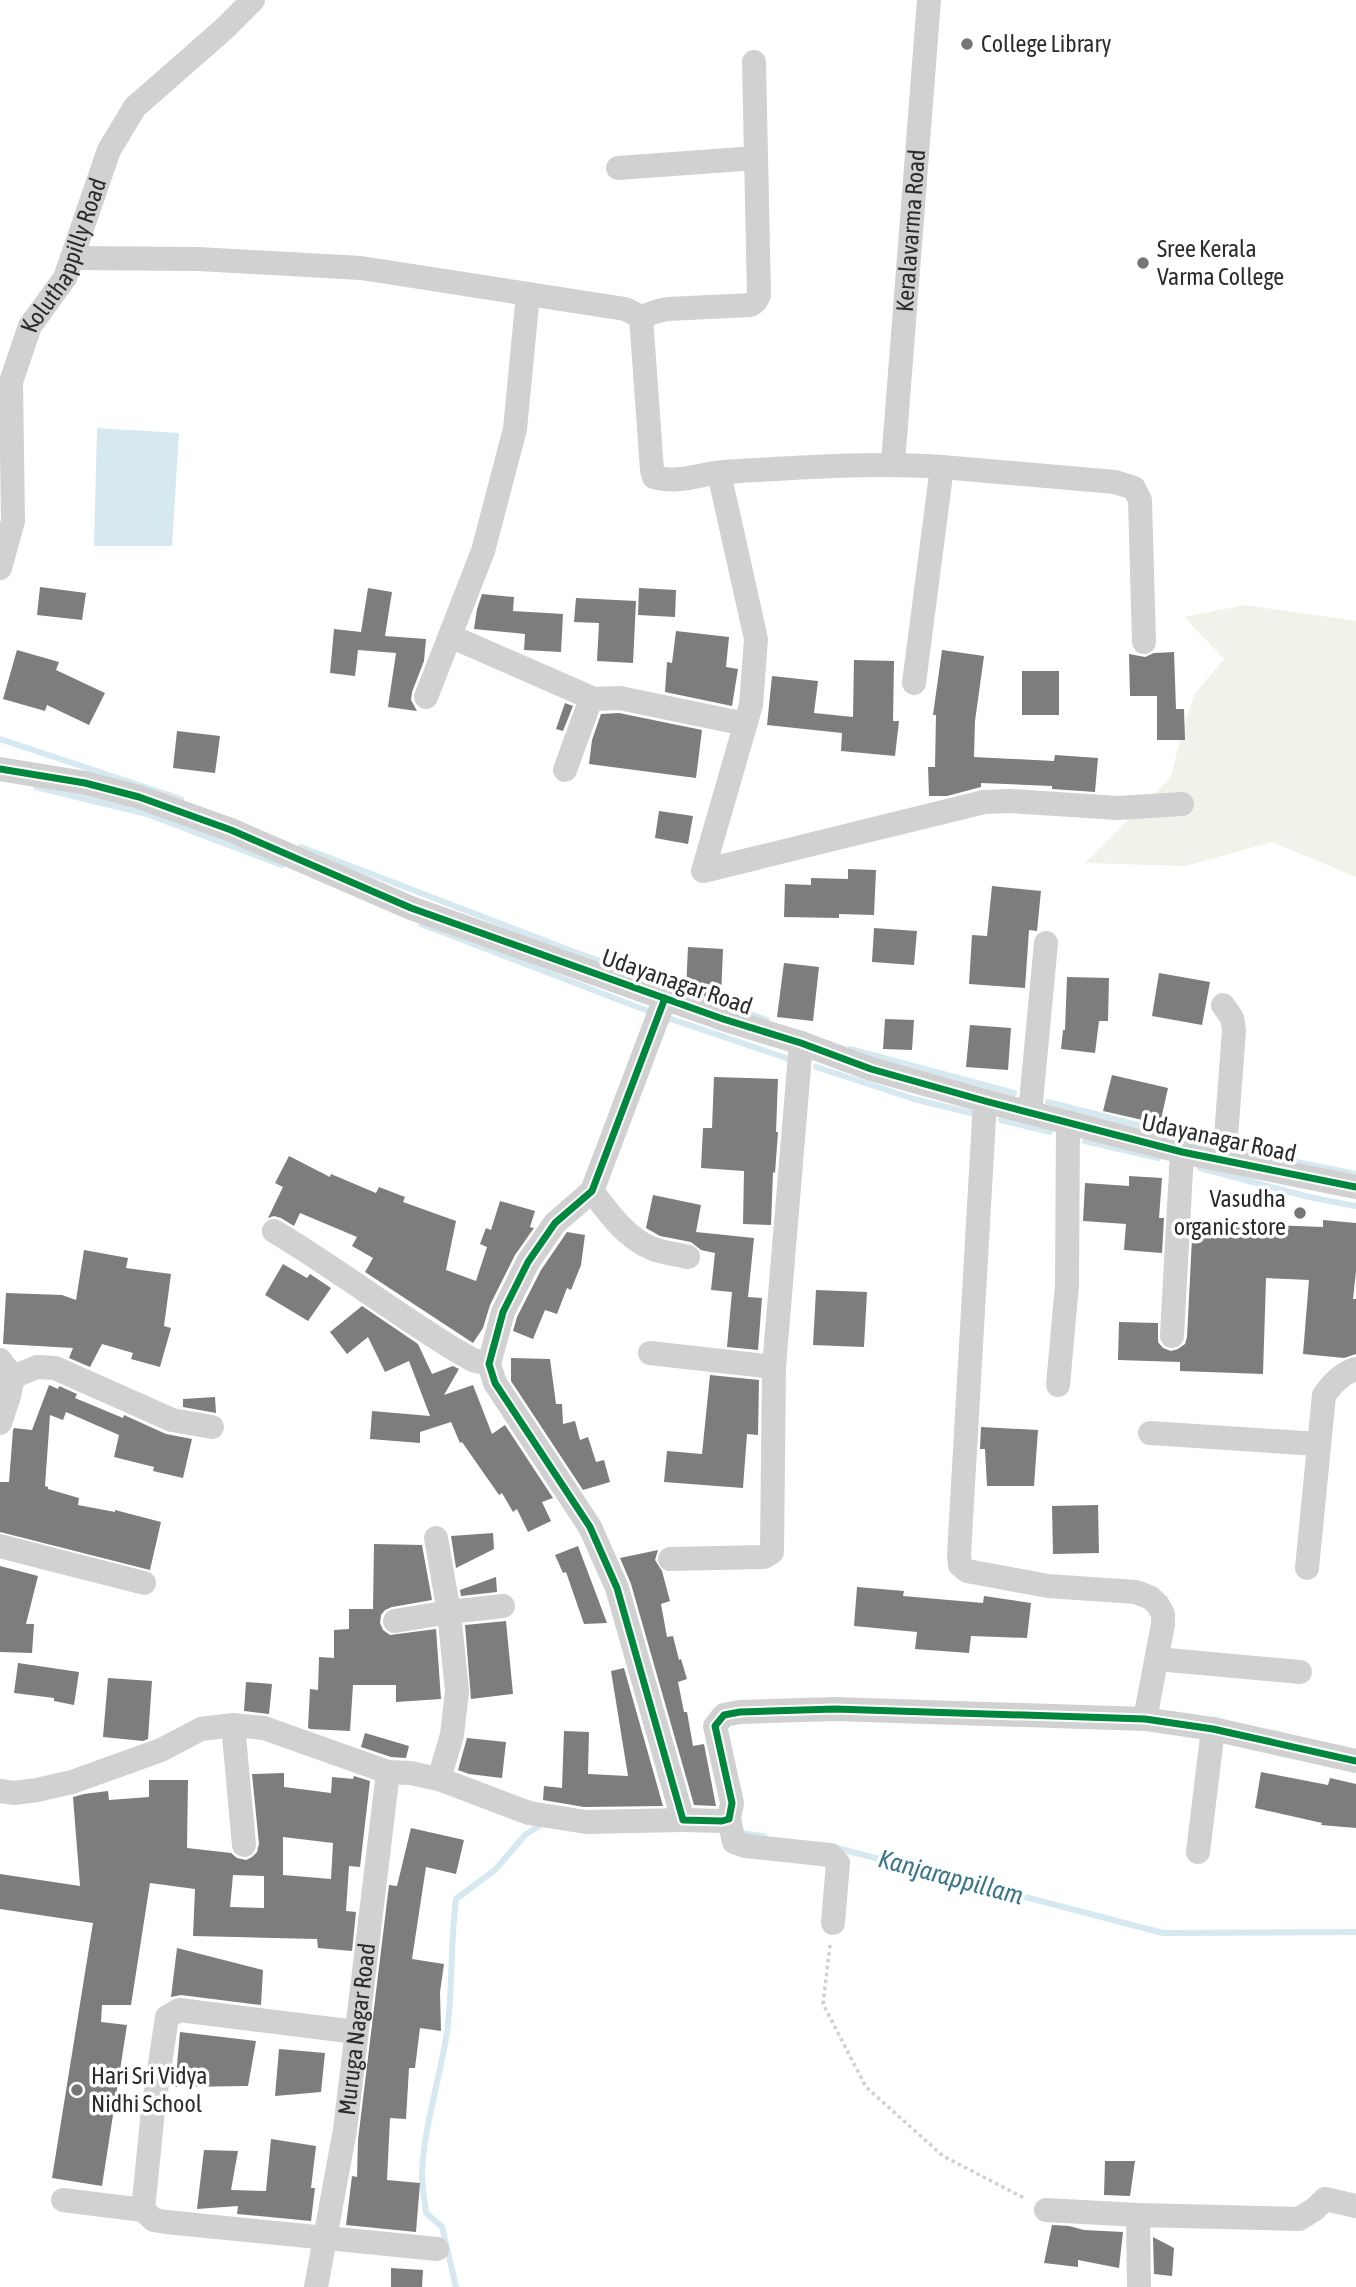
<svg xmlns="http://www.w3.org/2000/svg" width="1356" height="2287" viewBox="0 0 1356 2287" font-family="'Asap Condensed',sans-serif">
<rect width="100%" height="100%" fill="#fff"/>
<path fill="#f0f3ea" d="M1245,605L1356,621V877L1272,842L1185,866L1085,863L1171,777L1180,740L1194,695L1224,659L1184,617Z"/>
<path fill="#d6e9f0" d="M97,428L179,433L172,546H94Z"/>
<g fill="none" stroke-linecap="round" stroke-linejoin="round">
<path stroke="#d6e9f0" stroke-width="6" d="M0,739L181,799
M36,787L147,814L282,865
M301,847L572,951L767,1020
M421,924L653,1013
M662,1016L795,1061
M850,1049L1014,1093
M816,1067L914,1099L979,1115
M1048,1102L1219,1146
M1001,1120L1050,1132
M1085,1141L1158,1158
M1242,1151L1356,1174
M1200,1168L1309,1197L1356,1206
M740,1833L764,1836
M833,1847L1163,1933L1356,1932
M456,2287L442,2227L426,2213C425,2199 421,2184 422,2170C425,2123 440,2078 447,2032C453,1989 450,1944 456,1899L495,1870L526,1834L544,1823"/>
</g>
<path fill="#7d7d7d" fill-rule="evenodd" d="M40,587L86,593L82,620L37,615Z
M368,588L392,592L385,636L426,639L424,661L412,692L411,700L417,711L388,707L396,653L358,650L355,676L330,673L334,629L361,632Z
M639,588L676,590L675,617L638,615Z
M482,594L514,597L513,611L563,614L561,652L524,650L525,634L474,629L477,609Z
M576,598L636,601L633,663L597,661L599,623L574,622Z
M676,631L729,637L726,667L738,669L732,706L665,692L667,662L672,663Z
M17,650L59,662L56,670L105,693L89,725L47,705L45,711L3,699Z
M942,650L984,656L975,721L974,757L1054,761L1055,755L1098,758L1095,792L1052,789V786L981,783V787L947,796H929L928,767H935L936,715H933Z
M1174,652L1176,709H1184L1185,740H1157V696H1130L1129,654L1145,657L1154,653Z
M854,660L894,661L893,721H899L895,756L841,751L842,733L767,725L772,676L818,681L814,713L853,717Z
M1022,671H1059V715H1022Z
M565,703L573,706L563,731L556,729Z
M619,713L702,730L696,778L589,764L592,740L601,714Z
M177,731L220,736L215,773L173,768Z
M659,811L693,816L688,844L655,838Z
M848,869L876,870L874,915L839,914V918L784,917L785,884L811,885V878L848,879Z
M992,886L1041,891L1037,931L1029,930L1025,988L969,984L972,935L987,936Z
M874,928L917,931L914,965L872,962Z
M688,947L723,949L721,997L703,996L686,990Z
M784,963L819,967L813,1021L777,1017Z
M1159,973L1210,982L1202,1025L1152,1016Z
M1067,977L1109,978L1108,1021H1099L1095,1053L1061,1049L1063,1030H1065Z
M885,1019L914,1020L912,1050L883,1049Z
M970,1025L1011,1028L1008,1070L966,1067Z
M1112,1075L1168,1088L1160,1124L1103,1111Z
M714,1077L778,1079L776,1132H778L775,1173L773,1172L771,1225L743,1224L744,1171L701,1168L703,1128H712Z
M289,1156L330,1177L331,1174L376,1193L379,1187L405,1197L403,1202L456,1221L446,1270L476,1281L487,1247L480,1244L486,1228L491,1230L500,1201L535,1211L530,1227L534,1228L515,1255L490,1305L483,1328L473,1343L365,1272L373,1258L352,1246L357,1237L300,1213L294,1226L281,1218L274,1216L268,1218L283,1187L275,1183Z
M1129,1176L1162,1178L1159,1218H1164L1162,1253L1124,1250L1126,1224L1083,1221L1085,1183L1129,1186Z
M653,1195L701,1205L696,1232L754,1238L748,1297L762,1298L758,1350L727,1347L732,1292L711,1290L715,1253L701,1250L691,1242L660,1236L646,1228Z
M1193,1219L1268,1222V1225L1323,1227V1220L1356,1223V1271L1353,1299H1356V1354L1344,1358L1303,1354L1309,1280L1266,1278L1263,1374L1180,1371V1362L1118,1360L1119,1322L1158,1323V1342L1163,1348L1171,1351L1178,1349L1185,1344L1187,1337Z
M567,1232L585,1235L581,1265L571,1290L567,1288L557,1314L545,1310L533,1339L513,1331L517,1317L541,1270Z
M84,1250L128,1258L126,1268L171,1274L164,1326L171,1328L160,1367L131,1359L133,1353L102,1344L90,1367L69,1358L73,1348L3,1344L6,1293L62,1295L76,1300Z
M283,1264L307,1278L310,1274L331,1288L308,1321L265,1295Z
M816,1290L867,1292L864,1347L813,1345Z
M362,1306L418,1344L432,1374L453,1366L459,1369L444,1395L473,1385L492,1434L505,1425L553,1498L542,1502L551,1521L528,1532L517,1509L513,1512L502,1493L499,1495L462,1442L460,1443L451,1422L420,1432V1443L370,1439L372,1411L430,1416L409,1361L385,1372L368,1337L347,1354L330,1332Z
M511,1358L550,1359L556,1404H562L563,1424L575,1421L580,1440L588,1437L596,1462L604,1460L610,1482L583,1490L511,1381Z
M710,1375L759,1380L758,1435L747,1434L743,1488L664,1482L667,1451L702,1454Z
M49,1385L58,1389L59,1386L77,1394L75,1398L123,1418L124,1415L166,1434L192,1439L183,1478L153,1471L154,1467L114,1457L119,1435L66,1412L63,1420L50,1415L45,1486L48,1487V1489L79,1498L78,1505L115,1512V1510L161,1522L150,1570L0,1532V1482H9L13,1430L14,1428L32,1430Z
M215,1397L216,1413L183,1407V1399Z
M981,1427L1038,1430L1034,1486H987L985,1449H980Z
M1098,1505L1099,1553L1053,1554L1052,1506Z
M493,1533L494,1549L456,1568L451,1536Z
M374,1544L422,1545L432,1600L392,1607L385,1610L381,1615L380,1623L383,1630L390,1635L436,1629L441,1699L396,1702V1685H353L350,1731L310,1729L308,1728L310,1689L318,1690L319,1657L334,1658V1630L349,1629V1609H373Z
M578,1546L607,1623L584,1624L566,1572L563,1573L555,1555Z
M658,1550L655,1560L662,1571L670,1601L661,1604L667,1637L673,1636L679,1660L681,1659L687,1679L678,1682L684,1712H687L693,1746L704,1744L716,1806L694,1805L631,1584L620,1558Z
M0,1566L38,1576L26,1624H34L32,1653L0,1652Z
M496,1577L497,1592L461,1596L460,1590Z
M857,1587L904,1591L903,1596L983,1603L984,1596L1031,1603L1027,1638L971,1636L969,1653L915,1649L917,1632L854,1626Z
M506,1621L513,1694L471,1699L465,1625Z
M18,1663L79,1672L74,1705L54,1701V1698L14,1693Z
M624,1668L663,1806L584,1807L543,1800L544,1786L562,1788L564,1731L589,1732L588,1774L628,1776L611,1671Z
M108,1678L152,1681L148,1739L143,1741L103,1737Z
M246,1682L272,1684L269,1714L244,1711Z
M365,1733L409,1746L406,1758L391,1757L361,1747Z
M467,1738L506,1742L502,1778L469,1774L458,1770Z
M1261,1772L1328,1785L1330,1778L1356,1784V1828L1321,1825L1322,1823L1255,1808Z
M284,1773V1787L331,1793L332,1777L353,1779L354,1776L370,1781L360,1867L349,1866L346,1911L356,1912L352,1951L318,1948L317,1939L193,1936L195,1889L150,1883L131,2005H102L101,2022L127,2025L102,2186L52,2178L93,1923L0,1909V1874L80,1886L73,1797L84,1794L108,1791L109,1800L149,1797V1780H188L187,1848L231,1853L237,1858L246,1860L252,1857L257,1852L259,1844L252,1774ZM283,1837L333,1843L331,1879L283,1875ZM233,1875L264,1876V1908L230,1907Z
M411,1828L464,1840L456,1874L426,1867L412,1959L444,1964L440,1992L441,2031L420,2028L415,2068H409L406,2119L390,2118L387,2180L420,2183L416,2232L346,2225L352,2176L357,2177L358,2140L389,1885L397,1886Z
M177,1948L263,1970L261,2005L181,1995L171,1997Z
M180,2032L256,2041L248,2086L175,2087Z
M279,2049L325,2053L321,2092L275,2096Z
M271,2139L316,2146L311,2188H315L311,2221L237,2214L238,2206L197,2209L204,2150L238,2151L231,2190L266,2191Z
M1105,2161H1135L1130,2196L1104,2195Z
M1052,2225L1069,2226L1084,2230L1123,2232L1119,2268L1078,2260V2267L1044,2263Z
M1153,2237L1174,2248L1172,2276L1154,2274Z
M391,2268L423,2270L422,2287H391Z"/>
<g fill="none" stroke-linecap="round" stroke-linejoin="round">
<path stroke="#d1d1d1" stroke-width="3.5" stroke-dasharray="3.5 3.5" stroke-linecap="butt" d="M830,1945L823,2004L866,2087L943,2156L1026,2199"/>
<g stroke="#d1d1d1" stroke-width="24">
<path d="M618,168L756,158"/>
<path d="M72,258L198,259L361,268L625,309L641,317L652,470L654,477C676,484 701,474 723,472C796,468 869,462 942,467L914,683"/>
<path d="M641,317L658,311L668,309L751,305L756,301L759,295L754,62"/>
<path id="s1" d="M893,463L929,0"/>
<path d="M942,467L1115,482L1134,488L1140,500L1144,642"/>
<path d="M719,473L756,639L751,705L703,871L984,802L1010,801L1118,808L1182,804"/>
<path id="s2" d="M0,568L13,521L11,382L30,326L65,278L109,150L135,107L224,29L253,0"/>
<path d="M450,636L594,699"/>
<path d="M426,697L483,551L515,429L528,294"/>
<path d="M0,769L85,783L139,797L231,830L411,908L723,1019L801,1043L871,1069L985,1101L1182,1152L1356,1187"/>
<path d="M565,770L589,704L594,699L620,698L745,724"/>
<path d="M665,998L592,1191L555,1223L528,1262L503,1312L489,1364L495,1383L590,1527L617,1588L683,1820L722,1821L729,1819L732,1803L715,1726L724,1715L740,1712L835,1709L1145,1719L1213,1729L1356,1761"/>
<path d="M985,1101L959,1555L960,1565L967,1571L1048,1586L1136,1592L1151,1598L1158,1605L1163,1614V1624L1145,1719"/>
<path d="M1030,1113L1046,943"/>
<path d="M1222,1160L1225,1150L1234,1030L1232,1018L1223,1005"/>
<path d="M592,1191C608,1212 625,1237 651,1248C662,1253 676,1254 688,1257"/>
<path d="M274,1231C337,1269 395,1313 457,1351L473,1360L489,1364"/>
<path d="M1172,1336L1182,1152"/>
<path d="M650,1353L774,1367"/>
<path d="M0,1360L13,1377L9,1396L0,1423"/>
<path d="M13,1377L37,1367L55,1368L172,1420L212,1427"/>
<path d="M1058,1385L1067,1285L1068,1122"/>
<path d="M1150,1433L1318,1444"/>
<path d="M436,1538L449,1612L457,1691L452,1735L439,1779"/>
<path d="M0,1546L144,1583"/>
<path d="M670,1559L764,1557L772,1552L774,1367L801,1043"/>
<path d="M1307,1568L1324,1395C1333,1383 1341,1374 1356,1369"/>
<path d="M395,1621L449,1612L503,1606"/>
<path d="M1157,1659L1300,1672"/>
<path d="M233,1725L244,1845"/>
<path d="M0,1791L14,1793L37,1790L72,1782L161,1750L201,1729L233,1725L264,1728L388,1772L410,1773L439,1779L529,1813L586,1822L683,1820"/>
<path d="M729,1819L734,1842L745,1846L830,1855L838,1863L833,1923"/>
<path d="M1198,1852L1213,1729"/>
<path d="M356,2032L179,2010L167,2017L153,2111L143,2210L154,2220L166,2222L437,2249"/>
<path d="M63,2200L143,2210"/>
<path d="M1046,2210L1138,2215"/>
<path id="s3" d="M316,2287L345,2130L388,1772"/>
<path d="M1139,2287L1138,2215L1299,2219L1315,2209L1325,2199L1356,2206"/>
</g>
<defs>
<path id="cycleway" d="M0,769L85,783L139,797L231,830L411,908L723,1019L801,1043L871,1069L985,1101L1182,1152L1356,1187
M665,998L592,1191L555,1223L528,1262L503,1312L489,1364L495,1383L590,1527L617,1588L683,1820L722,1821L729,1819L732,1803L715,1726L724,1715L740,1712L835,1709L1145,1719L1213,1729L1356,1761"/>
</defs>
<use href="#cycleway" stroke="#fff" stroke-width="11"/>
<use href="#cycleway" stroke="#00873e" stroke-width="7"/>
</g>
<g fill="#767676" stroke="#fff" stroke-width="2.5">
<circle cx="967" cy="44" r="7"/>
<circle cx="1143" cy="263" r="7"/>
<circle cx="1300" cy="1213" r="7"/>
<circle cx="77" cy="2090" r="7"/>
</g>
<g text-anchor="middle" stroke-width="7" stroke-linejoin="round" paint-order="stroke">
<g font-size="24" fill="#2c2c2c" stroke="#fff" text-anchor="start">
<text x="981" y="52">College Library</text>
<text x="1157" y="257">Sree Kerala<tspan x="1157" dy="28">Varma College</tspan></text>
<text x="1286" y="1207" text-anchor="end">Vasudha<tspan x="1286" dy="28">organic store</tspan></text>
<text x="91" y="2084">Hari Sri Vidya<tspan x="91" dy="28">Nidhi School</tspan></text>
</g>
<g font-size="24" fill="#2c2c2c" stroke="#fff">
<text dy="8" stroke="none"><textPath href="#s1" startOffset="233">Keralavarma Road</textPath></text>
<text dy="8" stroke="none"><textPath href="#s2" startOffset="326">Koluthappilly Road</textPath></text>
<text transform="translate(677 982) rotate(19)" y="8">Udayanagar Road</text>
<text transform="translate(1219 1138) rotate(12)" y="8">Udayanagar Road</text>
<text dy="8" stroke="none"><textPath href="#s3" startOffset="261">Muruga Nagar Road</textPath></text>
</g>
<g font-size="26" font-style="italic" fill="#3b768c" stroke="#fff">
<text transform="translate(951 1877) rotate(15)" y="9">Kanjarappillam</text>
</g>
</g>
</svg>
